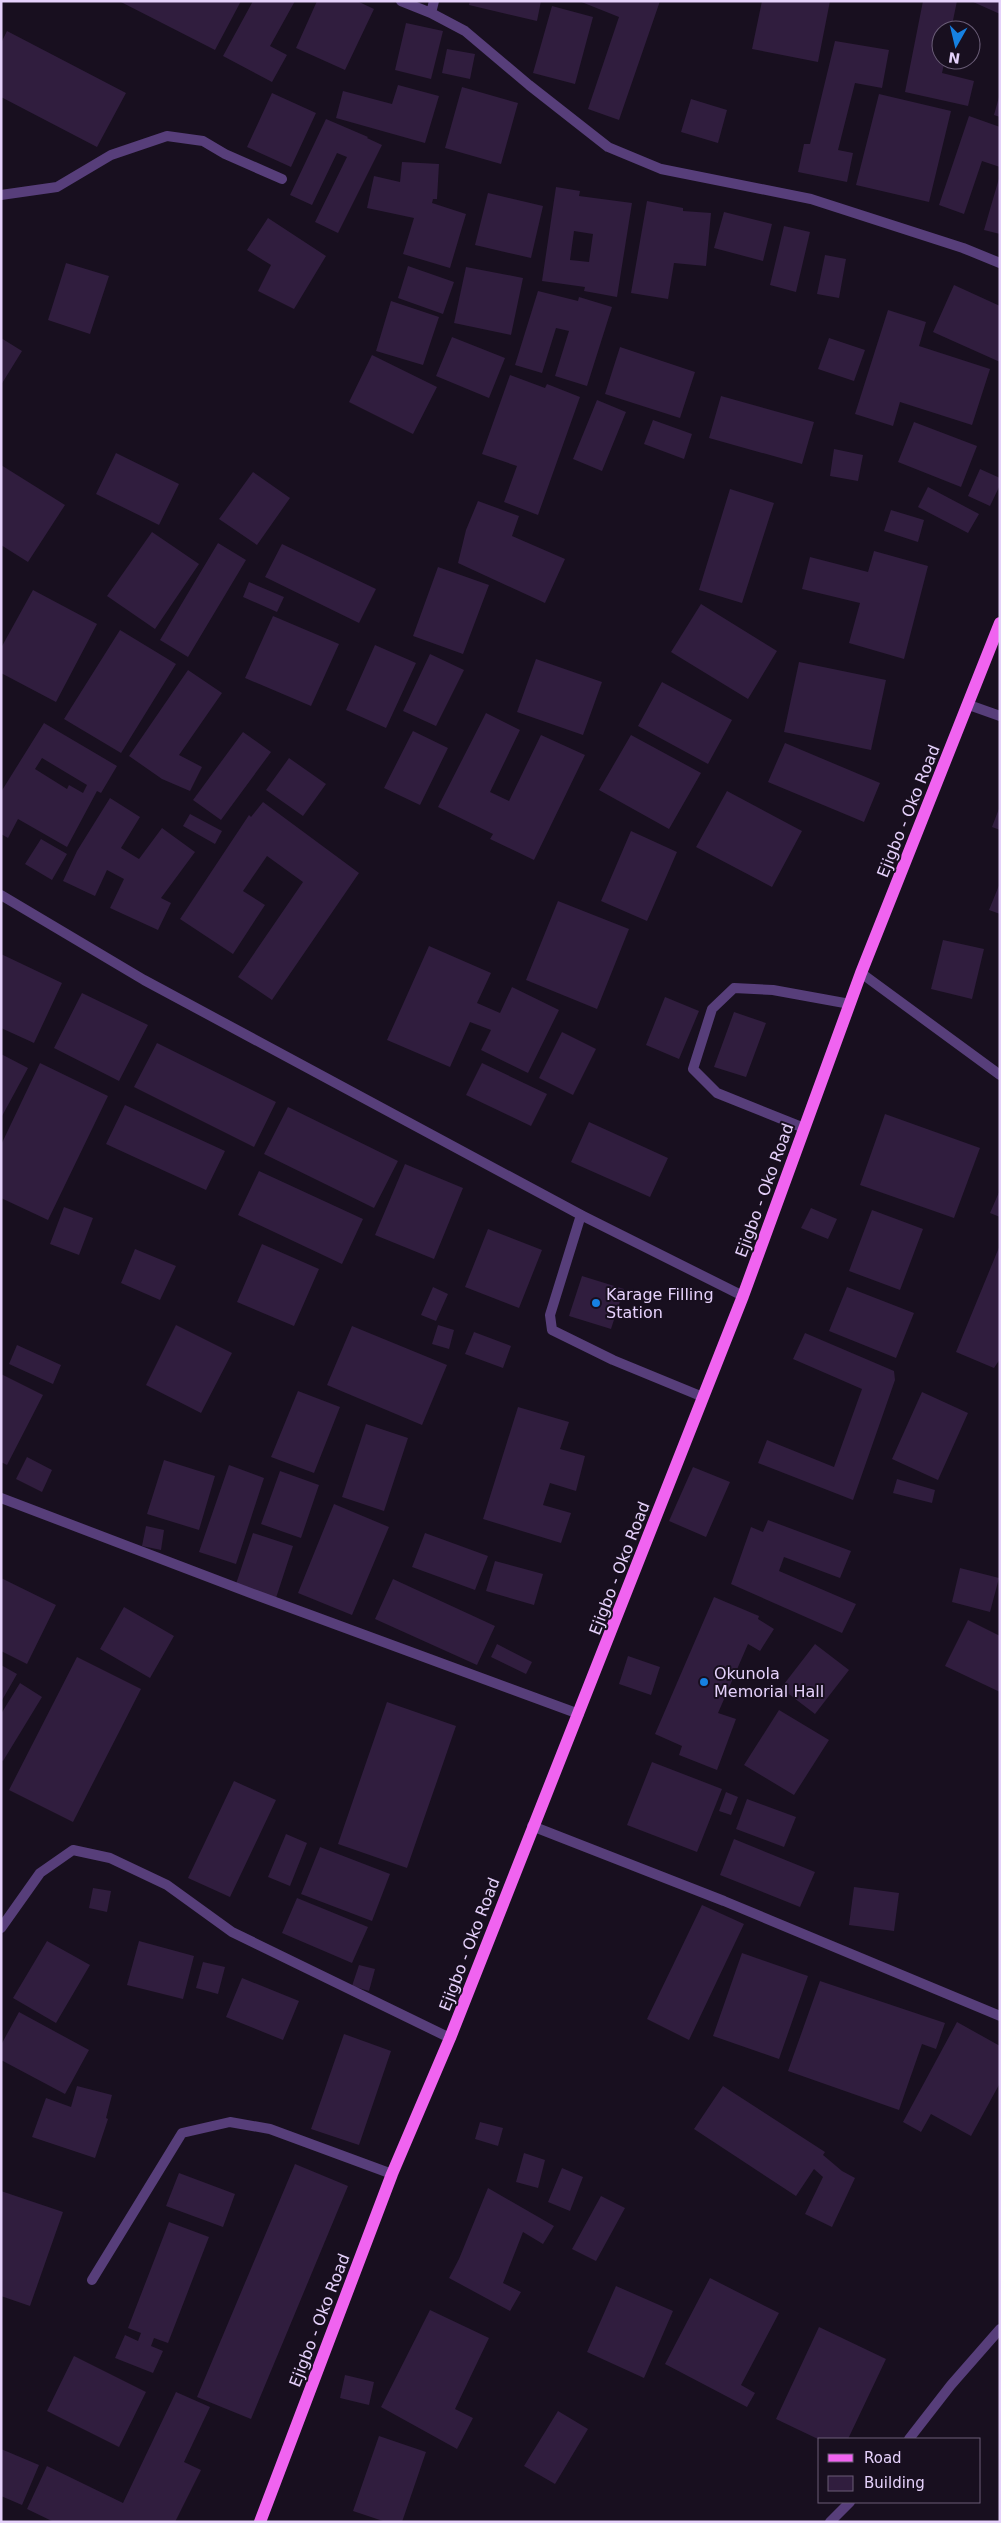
<svg xmlns="http://www.w3.org/2000/svg" width="1001" height="2523" viewBox="0 0 1001 2523" font-family="'DejaVu Sans',sans-serif">
<rect width="100%" height="100%" fill="#180f1f"/>
<path fill="#301d3e" fill-rule="evenodd" d="M119,1H241L215,50Z
M253,1H295L270,46L287,55L272,82L223,56Z
M317,1H357L374,9L345,70L296,48Z
M470,1H541L537,21L469,5Z
M579,1H660L619,120L588,109L619,17Z
M762,1H830L818,62L752,49Z
M923,1H957L951,30H941V60H945L942,73L974,81L968,106L905,92Z
M971,1H1000V14Z
M552,6L593,17L575,84L533,73Z
M406,23L443,31L431,79L395,70Z
M7,31L126,93L97,147L1,97V43Z
M835,41L889,50L882,88L855,83L838,150L853,153L847,182L798,172L804,144H810Z
M447,49L475,54L470,79L442,73Z
M398,85L439,96L425,143L336,118L343,91L392,104Z
M462,87L518,103L501,164L445,148Z
M272,93L316,113L291,167L247,147Z
M879,94L951,111L929,202L856,185Z
M999,97H1000V117L994,115Z
M691,99L727,110L718,143L681,132Z
M969,116L1000,127V167L982,161L964,214L939,205Z
M326,119L368,137L367,138L382,145L338,233L315,222L347,157L337,153L312,205L290,195Z
M402,162L439,164L437,199H433L432,203L466,214L450,268L403,254L414,218L367,208L374,176L400,182Z
M1000,175V234L984,230Z
M556,187L580,191L579,196L632,203L617,297L584,291L585,287L542,281ZM574,231L593,234L589,262L570,260Z
M488,193L543,206L531,258L475,245Z
M647,201L683,208V211L711,213L706,266L674,263L668,299L631,293Z
M724,212L772,224L763,261L714,248Z
M268,218L326,256L294,309L258,291L271,265L247,250Z
M784,226L810,232L796,292L770,285Z
M825,255L846,259L839,298L817,294Z
M66,263L109,276L90,334L48,320Z
M408,266L454,282L443,314L398,298Z
M466,267L523,278L511,335L454,323Z
M954,285L1000,306V362L933,332Z
M538,291L578,301L579,297L612,307L587,386L555,376L569,331L556,328L542,373L515,365Z
M391,301L439,317L423,365L376,351Z
M888,310L926,322L919,346L990,369L972,425L900,402L893,426L855,414Z
M452,337L505,358L489,398L436,376Z
M1,338L22,351L1,385Z
M829,338L865,350L854,381L818,369Z
M620,347L695,372L680,418L605,394Z
M372,355L437,387L413,434L349,402Z
M510,375L545,388L547,384L580,397L538,515L504,502L517,466L482,454Z
M721,396L814,422L802,464L709,438Z
M597,400L626,412L602,471L573,459Z
M653,420L692,434L684,459L644,444Z
M914,422L977,446L961,487L898,462Z
M834,449L863,455L858,481L830,476Z
M116,453L179,484L159,525L96,494Z
M1,465L65,505L28,562L1,545Z
M980,469L1000,478V485L990,506L968,496Z
M253,472L290,498L257,545L219,519Z
M928,487L979,514L968,533L918,507Z
M730,489L774,503L742,603L699,590Z
M478,501L519,516L512,536L565,559L545,603L458,563L466,530Z
M891,510L924,520L918,542L884,531Z
M152,532L199,564L155,629L107,596Z
M218,543L246,560L188,657L160,640Z
M282,544L376,589L359,623L265,577Z
M874,551L928,566L904,659L849,643L860,603L802,589L810,557L868,572Z
M438,567L489,585L463,654L413,636Z
M249,582L284,597L277,612L243,597Z
M33,590L97,624L56,702L1,673V648Z
M701,604L777,651L748,699L671,652Z
M273,616L339,644L311,706L245,678Z
M120,630L176,664L121,753L64,719Z
M375,645L416,663L386,728L346,710Z
M430,654L464,670L436,726L403,711Z
M536,659L602,682L583,735L517,712Z
M799,662L886,680L871,750L784,732Z
M188,670L222,693L179,755L202,767L190,791L162,779L129,756Z
M662,682L732,720L708,764L638,726Z
M486,713L520,730L490,792L509,801L541,735L585,755L534,860L490,839L493,834L438,807Z
M44,723L117,766L101,793L97,791L67,847L18,819L8,838L1,834V792ZM42,758L87,785L83,793L69,785L67,789L35,769Z
M413,731L448,748L420,805L384,788Z
M243,732L271,752L221,820L193,800Z
M631,735L701,773L669,829L599,790Z
M785,743L880,783L864,822L768,782Z
M289,758L326,784L303,816L266,790Z
M727,791L802,831L772,887L696,847Z
M110,798L140,817L121,848L139,859L162,828L195,852L161,898L171,903L158,930L110,908L124,879L107,870L95,896L63,881L77,851Z
M263,802L359,873L272,1000L238,977L303,882L267,856L243,891L265,905L233,954L180,919L249,815L251,817Z
M1000,806V830L992,827Z
M190,814L222,831L215,844L183,826Z
M631,831L677,852L647,921L601,901Z
M41,839L67,854L52,880L25,864Z
M1000,883V914L989,910Z
M558,901L629,929L597,1009L526,980Z
M943,940L984,949L972,999L931,989Z
M429,946L491,973L477,1003L500,1013L512,987L559,1010L528,1073L481,1050L491,1030L470,1022L450,1067L387,1040Z
M1,954L62,983L34,1043L1,1028Z
M82,993L148,1025L119,1081L54,1048Z
M665,997L699,1011L679,1059L646,1045Z
M734,1012L766,1023L746,1077L714,1067Z
M562,1032L596,1049L573,1095L539,1078Z
M157,1043L276,1102L254,1147L134,1087Z
M1,1054L28,1068L1,1118Z
M40,1063L108,1096L48,1220L1,1198V1145Z
M482,1063L547,1094L531,1126L466,1095Z
M125,1105L225,1151L206,1190L106,1144Z
M288,1107L398,1161L374,1208L264,1154Z
M885,1114L980,1148L954,1218L860,1185Z
M589,1122L668,1158L650,1197L571,1162Z
M405,1164L463,1188L434,1259L375,1235Z
M259,1171L363,1219L342,1264L238,1215Z
M1000,1190V1217L990,1213Z
M64,1207L93,1218L79,1255L50,1244Z
M811,1208L837,1219L828,1239L801,1228Z
M872,1210L923,1229L900,1290L849,1271Z
M488,1229L542,1250L519,1308L465,1287Z
M262,1244L319,1269L294,1326L237,1302Z
M1000,1245V1359L994,1368L956,1352Z
M135,1249L176,1266L160,1300L121,1283Z
M582,1276L624,1289L611,1329L569,1316Z
M433,1287L448,1294L436,1321L421,1315Z
M847,1287L914,1313L896,1358L829,1331Z
M176,1325L232,1353L201,1413L146,1385Z
M438,1325L454,1330L449,1349L432,1344Z
M352,1326L447,1365L422,1425L327,1385Z
M474,1332L511,1346L503,1368L465,1354Z
M805,1333L894,1371L895,1380L853,1500L758,1463L767,1440L834,1467L862,1389L793,1359Z
M17,1345L61,1365L53,1384L9,1364Z
M1,1374L43,1395L7,1465L1,1462Z
M298,1391L340,1407L314,1473L271,1457Z
M922,1392L968,1413L938,1480L892,1459Z
M518,1407L569,1422L560,1449L585,1456L576,1491L550,1483L543,1505L571,1513L561,1543L483,1519Z
M366,1424L408,1438L384,1511L342,1497Z
M27,1457L52,1470L42,1492L16,1479Z
M164,1460L215,1476L199,1530L147,1514Z
M229,1465L264,1478L236,1564L199,1552Z
M693,1467L730,1482L706,1537L669,1521Z
M280,1471L319,1485L301,1538L261,1524Z
M897,1479L935,1490L932,1503L893,1493Z
M334,1504L389,1527L352,1615L298,1593Z
M768,1520L851,1551L840,1578L784,1557L779,1571L856,1604L842,1633L731,1584L751,1527L763,1532Z
M146,1526L164,1530L161,1550L142,1546Z
M253,1533L293,1546L276,1598L236,1584Z
M425,1533L488,1556L475,1590L412,1567Z
M495,1561L543,1574L534,1605L486,1591Z
M960,1568L999,1578L990,1612L952,1602Z
M1,1578L56,1605L27,1664L1,1651Z
M393,1579L495,1626L477,1665L375,1619Z
M714,1597L759,1616L758,1619L774,1629L760,1651L748,1644L718,1713L736,1719L717,1770L679,1755L682,1746L655,1734Z
M124,1607L174,1636L150,1678L100,1649Z
M968,1620L1000,1636V1692L945,1666Z
M497,1644L532,1662L526,1674L491,1657Z
M815,1644L849,1670L815,1714L781,1688Z
M628,1656L660,1667L651,1695L619,1684Z
M77,1657L141,1689L73,1822L9,1790Z
M1,1665L17,1674L1,1702Z
M20,1683L42,1697L3,1761L1,1760V1714Z
M387,1702L456,1726L407,1868L338,1844Z
M779,1710L829,1740L794,1795L744,1765Z
M652,1762L722,1789L697,1852L627,1825Z
M234,1781L276,1800L230,1897L188,1878Z
M726,1792L738,1797L731,1815L719,1811Z
M747,1799L796,1817L784,1847L736,1829Z
M286,1834L307,1843L290,1886L268,1877Z
M734,1839L815,1872L800,1907L720,1875Z
M320,1847L390,1874L372,1921L301,1894Z
M854,1887L899,1893L894,1931L849,1925Z
M93,1888L111,1891L107,1912L89,1908Z
M297,1898L368,1927L352,1963L282,1933Z
M702,1905L744,1924L689,2040L647,2019Z
M47,1941L90,1965L56,2023L13,1998Z
M139,1941L194,1956L183,1999L127,1985Z
M742,1953L808,1976L779,2059L713,2036Z
M203,1962L225,1967L218,1994L196,1988Z
M359,1965L375,1969L369,1991L352,1986Z
M242,1978L299,2001L283,2040L226,2017Z
M820,1981L945,2023L936,2049L922,2044L899,2110L788,2071Z
M19,2012L89,2050L65,2094L1,2060V2045Z
M957,2022L1000,2046V2083L971,2136L931,2114L921,2132L903,2122Z
M344,2034L391,2051L359,2145L311,2129Z
M77,2086L112,2095L106,2118L108,2119L95,2158L32,2137L46,2098L71,2107Z
M723,2086L825,2152L823,2155L842,2171L855,2178L832,2227L805,2214L823,2177L814,2169L796,2196L694,2129Z
M480,2122L503,2128L498,2146L475,2139Z
M524,2153L545,2160L538,2188L516,2182Z
M295,2164L348,2186L251,2419L197,2397Z
M562,2168L583,2177L570,2211L548,2202Z
M179,2173L235,2194L223,2227L166,2206Z
M488,2188L554,2226L543,2244L523,2232L503,2283L521,2292L510,2311L449,2278L459,2259Z
M1,2191L63,2212L30,2306L1,2296Z
M601,2196L625,2208L596,2261L572,2249Z
M169,2222L209,2237L168,2343L154,2338L151,2346L163,2351L153,2373L115,2358L125,2335L138,2341L141,2333L128,2328Z
M710,2278L779,2313L741,2385L755,2393L747,2407L665,2364Z
M616,2286L673,2311L644,2378L587,2352Z
M430,2310L489,2338L455,2409L473,2418L457,2449L381,2407Z
M819,2327L886,2359L848,2439L820,2440L776,2419Z
M74,2356L146,2392L119,2447L47,2411Z
M345,2375L374,2382L369,2405L340,2398Z
M176,2392L210,2407L184,2462L201,2470L175,2522H54L27,2509L47,2466L123,2503Z
M558,2411L588,2429L555,2484L524,2466Z
M379,2436L426,2452L402,2522H386L353,2511Z
M1,2449L39,2465L22,2505L1,2496Z"/>
<g fill="none" stroke-linecap="round" stroke-linejoin="round">
<path stroke="#573e7a" stroke-width="10" d="M804,1128L717,1093L693,1069L712,1009L734,988L773,990L850,1004
M581,1215L550,1315L552,1330L613,1360L703,1397
M92,2280L182,2133L230,2122L270,2129L392,2174"/>
<path stroke="#573e7a" stroke-width="10" d="M401,1L431,13L465,31L529,85L608,147L661,169L811,199L963,248L1000,263
M431,13L434,1
M1,195L57,187L111,155L167,136L203,141L225,154L282,179
M969,705L1000,716
M1,895L144,980L581,1215L743,1296
M1,1498L256,1595L579,1714
M532,1826L724,1901L1000,2016
M1,1928L40,1873L73,1850L110,1858L167,1885L232,1932L450,2038
M909,2439L951,2385L1000,2329
M830,2522L850,2502"/>
<path stroke="#573e7a" stroke-width="10" d="M861,973L1000,1075"/>
<path stroke="#f063f0" stroke-width="12" d="M260,2522L392,2174L450,2038L743,1296L861,973L1000,623"/>
</g>
<g fill="#1681e2" stroke="#180f1f" stroke-width="2">
<circle cx="596" cy="1303" r="5"/>
<circle cx="704" cy="1682" r="5"/>
</g>
<g text-anchor="middle" stroke-width="4" stroke-linejoin="round" paint-order="stroke">
<g font-size="16" fill="#e5d1fb" stroke="#180f1f">
<text transform="translate(908 811) rotate(-68)" y="6">Ejigbo - Oko Road</text>
<text transform="translate(764 1190) rotate(-70)" y="6">Ejigbo - Oko Road</text>
<text transform="translate(619 1568) rotate(-69)" y="6">Ejigbo - Oko Road</text>
<text transform="translate(469 1944) rotate(-69)" y="6">Ejigbo - Oko Road</text>
<text transform="translate(319 2320) rotate(-69)" y="6">Ejigbo - Oko Road</text>
</g>
<g font-size="16" fill="#e5d1fb" stroke="#180f1f" text-anchor="start">
<text x="606" y="1300">Karage Filling<tspan x="606" dy="18">Station</tspan></text>
<text x="714" y="1679">Okunola<tspan x="714" dy="18">Memorial Hall</tspan></text>
</g>
</g>
<rect width="1001" height="2523" fill="none" stroke="#e5d1fb" stroke-width="5"/>
<rect x="818" y="2438" width="162" height="65" fill="#180f1f" stroke="#6a5d77"/>
<rect x="828" y="2454" width="25" height="8" fill="#f063f0" stroke="#6a5d77"/>
<text x="864" y="2463" font-size="15" fill="#e5d1fb">Road</text>
<rect x="828" y="2476" width="25" height="15" fill="#301d3e" stroke="#6a5d77"/>
<text x="864" y="2488" font-size="15" fill="#e5d1fb">Building</text>
<g transform="translate(956 45) rotate(188)"><circle r="24" fill="#180f1f" stroke="#6a5d77"/>
<path d="M0-4L9 19L0 12L-9 19Z" fill="#1681e2"/>
<text y="-8" font-size="14" font-weight="bold" text-anchor="middle" fill="#e5d1fb">N</text>
</g>
</svg>
